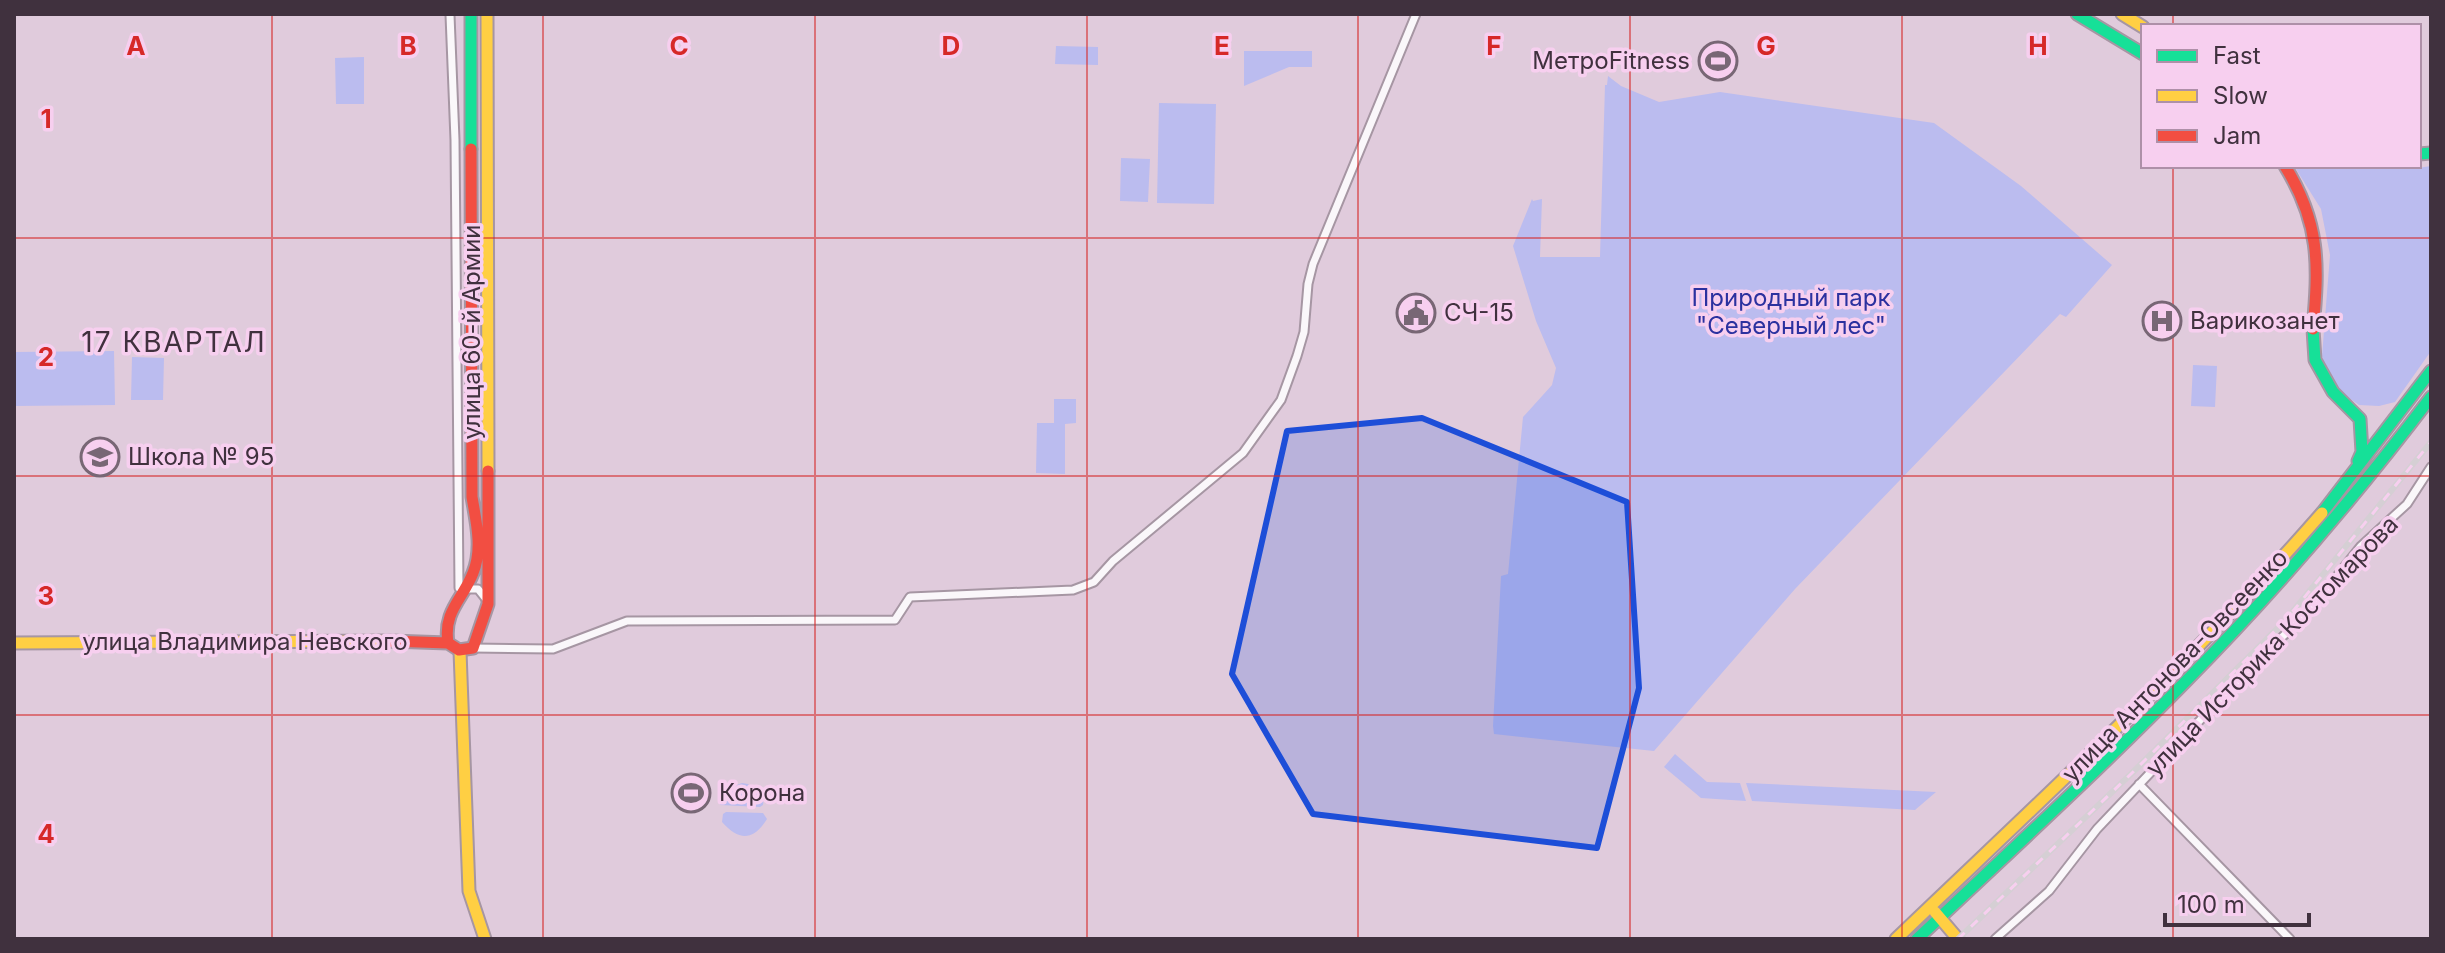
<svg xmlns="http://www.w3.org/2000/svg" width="2445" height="953" viewBox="0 0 2445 953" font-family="Inter,sans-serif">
<rect width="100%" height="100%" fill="#e0cbdc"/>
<path fill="#bbbcef" d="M1056,46L1098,47V65L1055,64Z
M1244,51H1312V67H1289L1244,86Z
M364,57V104H336L335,58Z
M1608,76L1621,86L1659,102L1720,92L1934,123L2021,186L2112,265L2066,317L2060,314L1795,589L1654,751L1494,734L1493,726L1501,576L1508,574L1523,417L1552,385L1556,368L1536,321L1513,246L1532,199L1533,201L1542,199L1540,257H1600L1605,85H1607Z
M1159,103L1216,104L1214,204L1157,203Z
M1121,158L1150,159L1148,202L1120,201Z
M2294,166L2418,168L2431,166V351L2395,402L2379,406L2359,405L2342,393L2328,377L2322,356L2330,255L2321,209Z
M114,351L115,405L14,406V352Z
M132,357L164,358L163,400H131Z
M2193,365L2217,366L2215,407L2191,406Z
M1054,399H1076V423L1065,424V474L1036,473L1037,423H1054Z
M1675,754L1707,782L1740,783L1746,801L1701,798L1664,767Z
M742,783L748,784L764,797L763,805L760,807L720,805L719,800L727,789Z
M1746,783L1936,792L1915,810L1752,801Z
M726,812L763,813L767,819C753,841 739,841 722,822L723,814Z"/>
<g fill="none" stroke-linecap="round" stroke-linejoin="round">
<defs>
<path id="street" d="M450,15L455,140L459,588
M465,589H478L486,599
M473,648L553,649L627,621L895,620L910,597L1073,590L1094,582L1113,561L1243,453L1281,400L1297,356L1304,332L1308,284L1313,264L1416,14
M2139,784L2290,939
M1995,939L2049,891L2097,829L2259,658L2292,628L2322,595L2361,546L2407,504L2431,467"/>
<path id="fast" d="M471,14V149
M2077,14L2143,54
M2419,154L2431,153
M2313,329L2315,360
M2315,360L2333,392L2360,419L2362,452L2358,461
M2322,513L2431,371
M1917,939C2007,854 2098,771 2185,682C2273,593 2355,497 2431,397"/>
<path id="slow" d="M487,14L488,471
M2122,14L2143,27
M14,643L390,641
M460,651L469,891L485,939
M1935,912L1958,939
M1896,939C2041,800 2190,664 2322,513"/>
<path id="jam" d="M2285,166C2320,223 2319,264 2313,329
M390,641L448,643L459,650L473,648L488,604V471
M448,643C443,611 463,599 473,573C483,549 476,521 472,497L471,149"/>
</defs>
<use href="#street" stroke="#a696a3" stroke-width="11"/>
<use href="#fast" stroke="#a696a3" stroke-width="15"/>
<use href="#slow" stroke="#a696a3" stroke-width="15"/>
<use href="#jam" stroke="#a696a3" stroke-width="15"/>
<use href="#street" stroke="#faf7fa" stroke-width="7"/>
<use href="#fast" stroke="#16e098" stroke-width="11"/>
<use href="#slow" stroke="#ffcf43" stroke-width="11"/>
<use href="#jam" stroke="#f24e42" stroke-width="11"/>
<defs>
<path id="rail" d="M1958,939L2132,773L2285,621L2431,442"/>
</defs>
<use href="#rail" stroke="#d5cfd4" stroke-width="6"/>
<use href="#rail" stroke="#f7cfef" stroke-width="3" stroke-dasharray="9" stroke-linecap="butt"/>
</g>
<path fill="#1d4ed8" fill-opacity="0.2" stroke="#1d4ed8" stroke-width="6" stroke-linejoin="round" d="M1422,418L1627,502L1639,688L1597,848L1313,814L1232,674L1287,431Z"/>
<path fill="none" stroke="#d62828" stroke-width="2" stroke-opacity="0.55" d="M272,14V939M543,14V939M815,14V939M1087,14V939M1358,14V939M1630,14V939M1902,14V939M2173,14V26M2173,166V939M14,238H2431M14,476H2431M14,715H2431"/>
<defs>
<symbol id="stadium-ring" viewBox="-11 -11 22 22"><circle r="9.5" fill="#f7cfef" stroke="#786775" stroke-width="1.5"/><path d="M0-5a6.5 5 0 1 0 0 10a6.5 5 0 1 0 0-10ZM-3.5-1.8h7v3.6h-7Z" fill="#786775"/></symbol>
<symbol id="civic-ring" viewBox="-11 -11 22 22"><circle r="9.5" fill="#f7cfef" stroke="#786775" stroke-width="1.5"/><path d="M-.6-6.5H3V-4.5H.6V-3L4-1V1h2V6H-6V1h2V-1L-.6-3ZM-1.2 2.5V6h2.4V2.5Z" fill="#786775"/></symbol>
<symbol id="hospital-ring" viewBox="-11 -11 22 22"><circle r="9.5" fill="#f7cfef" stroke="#786775" stroke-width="1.5"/><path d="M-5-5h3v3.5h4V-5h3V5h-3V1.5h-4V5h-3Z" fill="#786775"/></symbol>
<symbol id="school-ring" viewBox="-11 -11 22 22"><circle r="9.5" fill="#f7cfef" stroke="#786775" stroke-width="1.5"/><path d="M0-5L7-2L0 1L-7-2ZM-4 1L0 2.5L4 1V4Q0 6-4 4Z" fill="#786775"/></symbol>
</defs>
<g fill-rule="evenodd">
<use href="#stadium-ring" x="1696" y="39" width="44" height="44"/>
<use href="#civic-ring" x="1394" y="291" width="44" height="44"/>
<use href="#hospital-ring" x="2140" y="299" width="44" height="44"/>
<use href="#school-ring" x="78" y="435" width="44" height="44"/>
<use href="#stadium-ring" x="669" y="771" width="44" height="44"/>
</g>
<g text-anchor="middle" stroke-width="7" stroke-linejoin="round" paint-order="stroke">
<g font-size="24" fill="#40313e" stroke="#f7cfef" text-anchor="start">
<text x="1690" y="69" text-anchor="end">МетроFitness</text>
<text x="1444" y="321">СЧ-15</text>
<text x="2190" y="329">Варикозанет</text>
<text x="128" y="465">Школа № 95</text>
<text x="719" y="801">Корона</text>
</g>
<g font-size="24" fill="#2b319f" stroke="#f7cfef">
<text x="1791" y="306">Природный парк<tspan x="1791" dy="28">"Северный лес"</tspan></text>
</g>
<g font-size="24" fill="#40313e" stroke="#f7cfef">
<text transform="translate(472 332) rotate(-90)" y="8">улица 60-й Армии</text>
<text x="245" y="650">улица Владимира Невского</text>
<text transform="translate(2272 646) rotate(-46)" y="8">улица Историка Костомарова</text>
<text transform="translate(2175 666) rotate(-46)" y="8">улица Антонова-Овсеенко</text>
</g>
<g font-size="28" letter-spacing="2" fill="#40313e" stroke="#f7cfef">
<text x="174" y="352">17 КВАРТАЛ</text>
</g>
</g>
<g font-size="26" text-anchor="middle" font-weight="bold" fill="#d62828" stroke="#f7cfef" stroke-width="7" stroke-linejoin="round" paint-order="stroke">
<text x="136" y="55">A</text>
<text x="408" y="55">B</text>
<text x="679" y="55">C</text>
<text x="951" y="55">D</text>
<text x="1222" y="55">E</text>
<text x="1494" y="55">F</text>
<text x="1766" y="55">G</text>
<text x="2038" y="55">H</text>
<text x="46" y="128">1</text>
<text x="46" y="366">2</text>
<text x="46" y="605">3</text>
<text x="46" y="843">4</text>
</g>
<rect width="2445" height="953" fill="none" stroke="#40313e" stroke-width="32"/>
<rect x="2141" y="24" width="280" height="144" fill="#f7cfef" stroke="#ae90a8" stroke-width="2"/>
<rect x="2157" y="50" width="40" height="12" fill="#16e098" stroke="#ae90a8" stroke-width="2"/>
<text x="2213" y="64" font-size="24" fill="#40313e">Fast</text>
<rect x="2157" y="90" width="40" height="12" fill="#ffcf43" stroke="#ae90a8" stroke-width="2"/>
<text x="2213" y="104" font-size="24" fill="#40313e">Slow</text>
<rect x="2157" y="130" width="40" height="12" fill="#f24e42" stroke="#ae90a8" stroke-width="2"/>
<text x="2213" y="144" font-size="24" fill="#40313e">Jam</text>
<path d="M2165 913v12h144v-12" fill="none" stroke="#40313e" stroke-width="4"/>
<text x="2177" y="913" font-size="24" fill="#40313e" stroke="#f7cfef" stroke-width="6" paint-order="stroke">100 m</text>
</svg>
